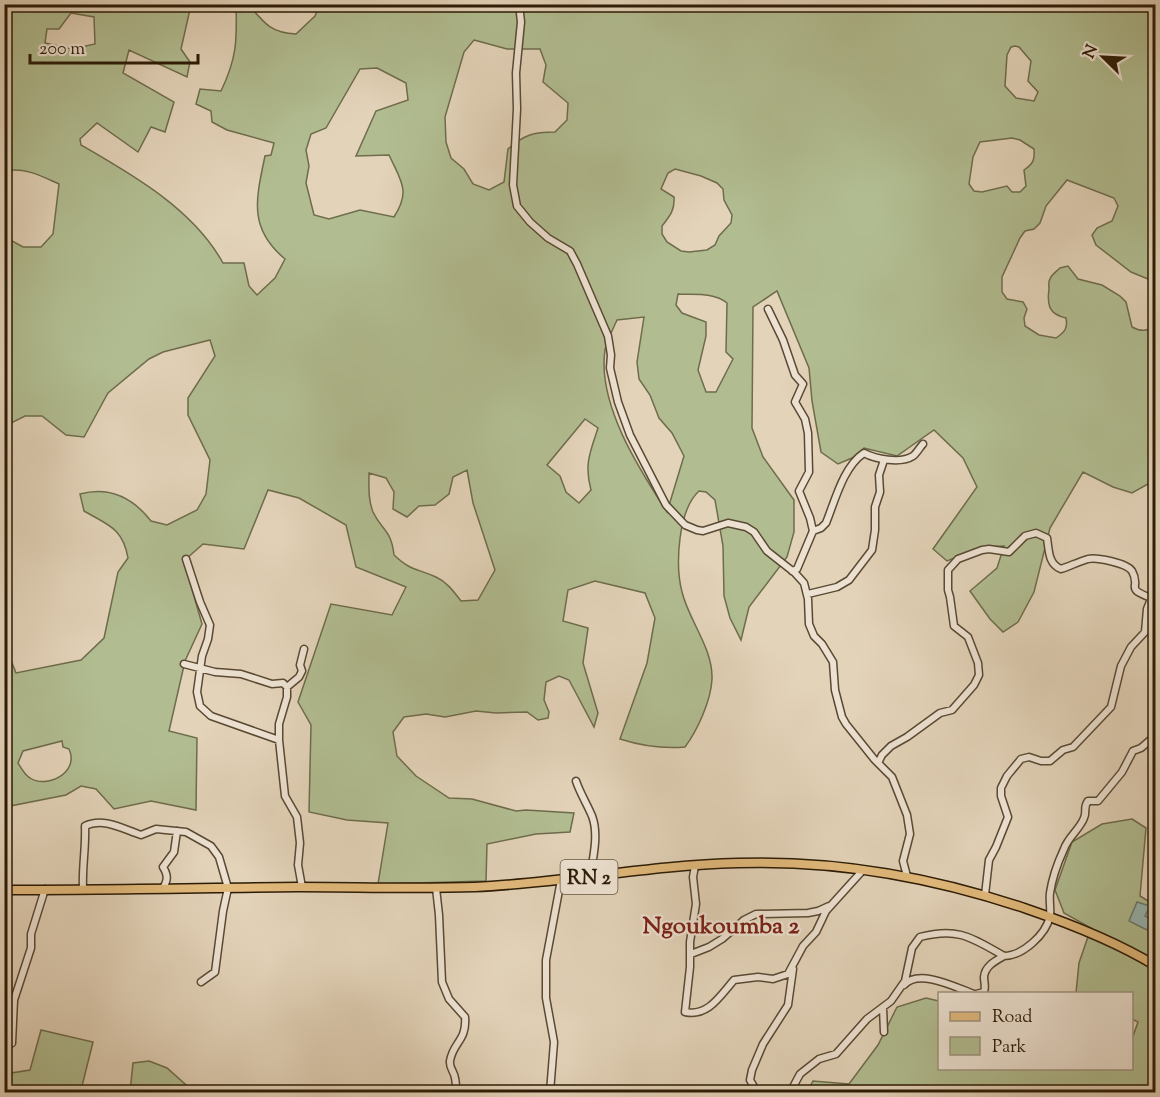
<svg xmlns="http://www.w3.org/2000/svg" width="1160" height="1097" viewBox="0 0 1160 1097" font-family="'Sorts Mill Goudy',serif">
<rect width="100%" height="100%" fill="#e3d3b9"/>
<filter id="stains"><feTurbulence type="fractalNoise" baseFrequency=".00333" numOctaves="4"/><feColorMatrix values="0 0 0 0 .2 0 0 0 0 .09 0 0 0 0 .02 0 0 0 .5 -.17"/></filter>
<radialGradient id="worn" r=".72"><stop offset=".6" stop-color="#630" stop-opacity="0"/><stop offset="1" stop-color="#630" stop-opacity=".3"/></radialGradient>
<path fill="#b1bd91" stroke="#6e6c4c" stroke-width="1.5" fill-rule="evenodd" d="M320,4L410,5L430,11L447,8L449,4L1155,5V279H1148L1131,272L1096,245L1092,235L1097,228L1112,221L1118,206L1114,198L1067,180L1046,206L1040,223L1034,229L1025,231L1020,238L1002,277V292L1007,299L1023,302L1027,309L1024,318L1025,326L1039,335L1056,338C1065,332 1068,328 1066,318C1048,314 1047,304 1049,289C1049,285 1048,282 1050,279C1051,275 1057,271 1060,268L1068,266L1078,279L1102,285L1120,296L1126,302L1132,327C1141,332 1147,331 1155,326V480L1132,493L1113,487L1083,472L1050,528L1034,592L1018,622L1003,632L990,619L970,591L997,568L1004,546L982,547L947,561L933,549L977,487L963,458L934,430L897,456L864,448L852,458L838,464L821,452L812,401L809,368L777,291L753,307L752,428L763,457L794,500V532L787,557L749,607L741,640L730,618L724,596L723,546L715,500L706,492L699,491C678,510 675,565 682,592C689,621 713,648 712,679C711,701 697,731 685,747C662,749 642,746 620,739L647,663L655,618L645,593L595,581L568,590L563,621L588,628L583,663L598,713L594,727L569,680L559,676L546,682L544,700L549,712L548,718L538,720L527,712L496,713L476,711L445,717L426,714L404,717L393,732L397,756L416,776L449,798L472,799L516,811L526,810L574,813L570,832L536,834L487,844L486,881L378,884L388,823L347,820L309,812L311,725L298,702L331,604L392,615L406,587L356,567L346,525L299,498L268,490L244,549L203,544L186,559V568L202,624L185,661L169,731L197,738L196,810L151,801L114,809L96,789L81,786L66,795L5,807V645L16,673L81,660L104,638L118,572L128,558C123,528 108,525 84,511L80,494C110,486 133,498 151,521L167,525L197,510L206,494L210,460L188,415V398L215,356L210,340L163,352L149,359L108,393L84,437L66,435L42,416H25L11,423L5,431V237L23,247H41L53,234L59,184C41,176 25,167 5,171L4,5H191L181,49L190,62L187,77L129,50L123,73L174,102L165,132L151,127L138,152L97,123L80,139L81,145C133,175 193,209 223,263H244L249,286L257,295L275,278L285,259C248,228 256,199 265,156L271,155L274,143L227,130L212,122L211,111L196,104L200,89L221,91C237,58 237,40 236,5H249C264,23 271,33 296,34L315,16ZM71,13L94,17L95,44L72,49L45,43L47,29H59ZM474,40L507,49H540L546,65L543,82L568,103L567,120L555,132C533,132 524,135 508,149L504,182L489,190L473,184L464,169L451,158L446,142L445,117L464,52ZM1015,46L1019,47L1031,61L1028,81L1038,92L1034,101L1016,98L1005,86L1007,55L1011,47ZM377,68L406,83L408,100L376,111L356,156L389,155C401,181 411,191 394,217L360,210L329,219L314,215L306,183L309,166L306,150L311,134L326,128L360,69ZM1012,138L1020,140L1034,149C1035,160 1033,164 1024,170L1026,186L1020,192H1012L1007,186L982,192L974,191L969,184L973,157L980,142ZM675,169L701,176L717,183L723,189L724,200L732,215L731,223L719,236L715,245L707,250L689,252L681,251L667,242L662,234V226C670,216 675,210 674,197L661,189L668,173ZM678,294C694,295 714,292 727,303L726,352L733,359L716,392H706L698,370L706,336V322L682,313L676,305ZM644,317L637,362L639,379L650,395L659,418L672,433L684,456L667,512C639,469 597,404 605,350C607,340 613,329 617,320ZM585,419L598,428C590,452 584,465 591,490L579,503L566,492L560,476L547,465ZM467,470L473,503L495,570L478,600L461,601C454,592 447,582 436,577C416,568 411,571 394,555C391,529 382,531 373,512C368,500 369,486 369,473L386,478L394,492L393,509L407,517L419,506L435,505L449,494L453,477ZM62,741L63,747L69,749C80,773 46,789 30,778C25,775 21,768 18,763L23,751Z
M1132,819L1146,828L1140,896L1155,905V917L1151,930L1156,934L1155,1092H807L813,1081L849,1084L878,1045L897,1007L926,998L939,1001L940,1068H1132V1039L1138,1022L1132,1019V994L1076,993L1079,963L1091,928L1064,913L1055,890L1072,842L1102,824Z
M41,1030L93,1042L81,1090L89,1092H5V1074L30,1070Z
M149,1061L167,1068L194,1092H130L133,1063Z"/>
<path fill="#96b7b4" stroke="#6b796e" stroke-width="1.5" d="M1137,902L1150,906L1145,916L1152,920L1147,930L1129,921Z"/>
<g fill="none" stroke-linecap="round" stroke-linejoin="round">
<defs>
<path id="minor" d="M519,4L521,22L516,73L517,109L513,185L517,206L530,222L548,238L570,251L577,264L608,336L611,355L610,368L618,402L630,435L666,505L685,525L697,530L703,531L728,523L746,527L754,532L767,551L795,573L804,583L808,599L809,624L814,636L822,644L833,662L835,690L842,717L846,724L874,759L892,777L907,815L910,834L903,861L907,876
M768,309L783,340L795,375L803,384L795,402L805,419L808,433L809,472L799,491L810,518L813,531L797,569L792,571
M813,531L821,528L826,523C835,501 843,467 864,453C875,459 901,464 913,456C917,453 920,447 923,444
M186,559L200,602L210,625L208,639L202,656L197,692L200,706L211,716L279,740
M808,594L837,587L849,580L872,550L875,530V507L880,492L879,475L884,460
M184,664L215,672L241,674L272,684L283,683L287,687V697L279,724V740L285,796L297,817L300,843L298,865L302,887
M287,687L299,677L302,671L300,665L304,649
M878,763L882,755L891,746L907,737L940,713L952,710L974,685L979,675L978,663L968,637L954,626L950,597L948,590V570L958,559L982,550L989,549L1009,552L1025,536L1036,533L1047,538C1049,550 1048,564 1061,569C1070,566 1078,562 1088,559C1096,557 1127,563 1132,571C1142,589 1123,587 1151,598
M576,781C580,793 587,804 592,816C599,834 593,858 590,877
M695,866L693,877L696,904L690,942V967L685,1012C708,1017 720,996 734,980L758,977L773,979L788,974L803,946L816,932L826,911L863,870
M83,888C82,867 86,847 85,826C103,817 123,829 141,835L156,829L186,832L211,846L219,857L228,888L223,911L215,972L201,982
M163,888C168,880 168,875 163,867L174,852L177,831
M436,888L439,915L442,982L449,999L465,1017C467,1041 453,1042 450,1061C449,1068 454,1071 455,1078C456,1083 456,1088 457,1092
M985,895L989,860L996,847L1008,817L1001,796V788L1007,776L1021,759L1029,757L1041,761H1050L1063,750L1073,747L1111,707L1121,666L1131,647L1145,632L1147,609L1156,587
M691,954L709,947L722,939L744,920L756,914L808,913L818,911L829,906
M904,985C919,968 957,988 974,994
M976,994L984,992C986,986 984,983 984,977C985,966 995,961 1004,956
M883,1008L884,1032
M12,1043L14,1000L31,948V934L45,889
M792,1089L800,1074L819,1059L836,1054L867,1019L891,1001L905,981L912,948L920,937C959,927 972,938 1004,956C1022,956 1046,935 1050,916C1051,909 1049,900 1050,893C1052,879 1058,862 1064,849C1068,837 1080,829 1084,818C1087,812 1083,807 1088,801H1098L1122,772L1133,751L1141,748L1156,735
M550,1092L554,1042L546,998V960L561,880
M757,1092L750,1080L752,1070L763,1044L788,1005L793,969
M779,1092L792,1089"/>
<path id="major" d="M4,890C102,890 200,888 298,887C357,887 416,889 475,887C563,883 650,865 738,863C837,860 933,877 1027,909C1071,924 1115,941 1156,966"/>
</defs>
<use href="#minor" stroke="#594933" stroke-width="9"/>
<use href="#major" stroke="#2b1b06" stroke-width="11"/>
<use href="#minor" stroke="#ede2d2" stroke-width="6"/>
<use href="#major" stroke="#e2ba7c" stroke-width="8"/>
</g>
<g text-anchor="middle" stroke-width="4.5" stroke-linejoin="round" paint-order="stroke">
<rect fill="#ede2d2" stroke="#655743" stroke-width="1.5" x="560.5" y="860" width="57" height="34" rx="4.5"/>
<g font-size="20" font-weight="bold" fill="#2b1b06">
<text x="589" y="884">RN 2</text>
</g>
<g font-size="24" font-weight="bold" fill="#7a1f14" stroke="#ede2d2">
<text x="721" y="933">Ngoukoumba 2</text>
</g>
</g>
<rect width="1160" height="1097" fill="none" stroke="#e3d3b9" stroke-width="24"/>
<rect x="6" y="6" width="1148" height="1085" fill="none" stroke="#2b1b06" stroke-width="3"/>
<rect x="12" y="12" width="1136" height="1073" fill="none" stroke="#2b1b06" stroke-width="1.5"/>
<rect x="938" y="992" width="195" height="78" fill="#ede2d2" stroke="#9f9280" stroke-width="1.5"/>
<rect x="950" y="1012" width="30" height="9" fill="#e2ba7c" stroke="#9f9280" stroke-width="1.5"/>
<text x="992" y="1022" font-size="18" fill="#2b1b06">Road</text>
<rect x="950" y="1037" width="30" height="18" fill="#b1bd91" stroke="#9f9280" stroke-width="1.5"/>
<text x="992" y="1052" font-size="18" fill="#2b1b06">Park</text>
<g transform="translate(1103 57) rotate(294)" stroke="#ede2d2" stroke-width="4.5" paint-order="stroke">
<path d="M0-4.5L10 22L0 15L-10 22Z" fill="#2b1b06"/>
<text y="-9" font-size="16" font-weight="bold" text-anchor="middle" fill="#2b1b06">N</text>
</g>
<path d="M30 54v9h168v-9" fill="none" stroke="#2b1b06" stroke-width="3"/>
<text x="39" y="54" font-size="18" fill="#2b1b06" stroke="#ede2d2" stroke-width="4.5" paint-order="stroke">200 m</text>
<rect width="100%" height="100%" filter="url(#stains)"/>
<rect width="100%" height="100%" fill="url(#worn)"/>
</svg>
